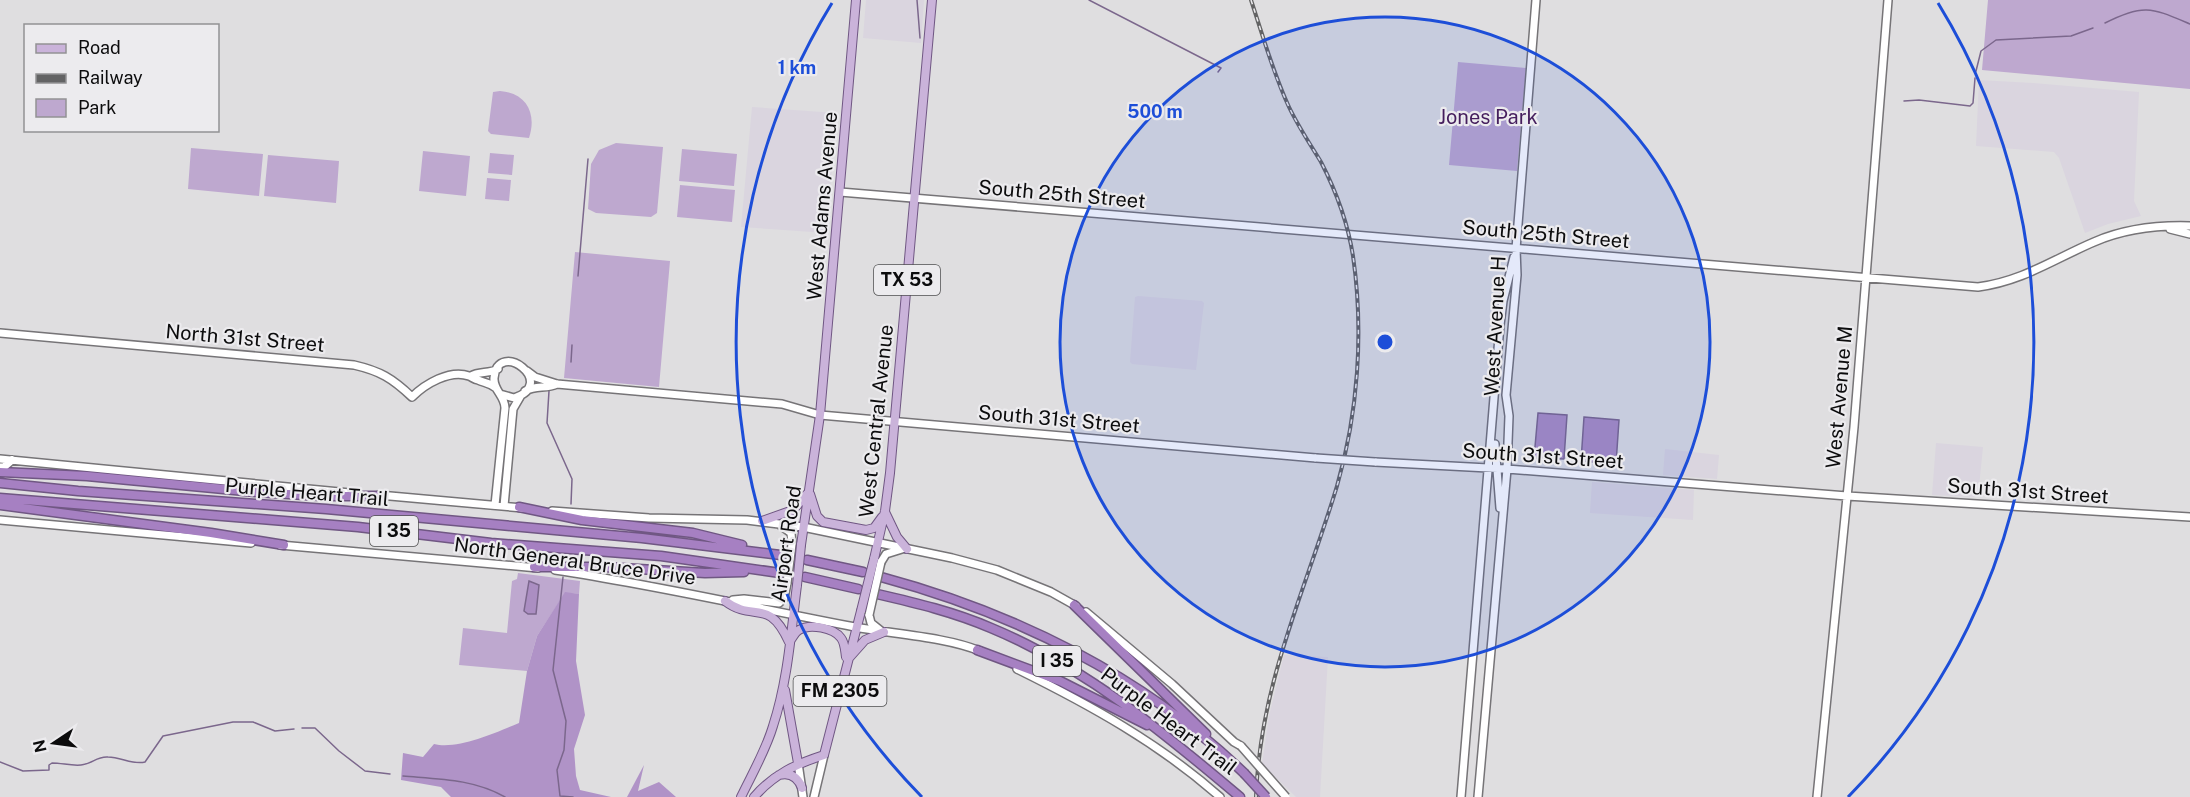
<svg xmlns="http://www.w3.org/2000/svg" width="2190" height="797" viewBox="0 0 2190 797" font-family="'Public Sans',sans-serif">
<rect width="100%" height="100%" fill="#dfdee0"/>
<path fill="#dad5df" d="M866,0H924L921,43L863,38Z
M1979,80L2033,83L2139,92L2134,201L2141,216L2108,224L2085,233L2059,158L2054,152L1976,146Z
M752,107L836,113L827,233L741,227Z
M1138,296L1202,301L1204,303L1196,370L1132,364L1130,362L1135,297Z
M1936,443L1983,447L1978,497L1932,495Z
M1665,449L1719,455L1717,479L1663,475Z
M1592,482L1694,490L1693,520L1590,513Z
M1284,655L1328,657L1320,797H1296L1262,764L1269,716Z"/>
<path fill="#bea8cf" d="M1988,0H2190V89L1982,70Z
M1458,62L1526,68L1517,171L1449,165Z
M500,91C527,93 537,114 529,138L491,134L488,131L493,92Z
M616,143L663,147L657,213L651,217L596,213L588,209L591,164L599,150Z
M191,148L263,154L259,196L188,189Z
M682,149L737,154L734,186L679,181Z
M423,151L470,156L466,196L419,191Z
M490,153L514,155L512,175L488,173Z
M268,155L339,161L336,203L264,196Z
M487,178L511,180L509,201L485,199Z
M680,185L735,190L732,222L677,217Z
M575,252L670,261L659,387L564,378Z
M518,573L580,581L579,594L565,593L537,636L527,671L459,665L463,628L507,633L512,581L517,579Z"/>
<path fill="#b093c7" d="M565,592L579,594L576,661L585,715L574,749L576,776L580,790L611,797H451L441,787L401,780L403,753L423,757L434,744C458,750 497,732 519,723L527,671L537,636Z
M644,765L638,791L659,782L676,797H627Z"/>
<path fill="#ab8ec2" stroke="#7b678c" stroke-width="1.5" d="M1538,413L1567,415L1564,459L1534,458Z
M1584,417L1619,420L1616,464L1581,461Z
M529,581L539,585L536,614H528L524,611Z"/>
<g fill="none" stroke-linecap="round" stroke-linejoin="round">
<path stroke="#7b678c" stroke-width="1.5" d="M917,0L920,38
M1089,0L1221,68L1218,72
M2105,23C2144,3 2152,8 2190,24
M1976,71L1981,51L1996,40L2071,36L2093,28
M1904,101L1919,100L1970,106L1973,103L1975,78
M578,276L588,159
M571,362L572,345
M549,391L547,423L572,479L571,504
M563,577L553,670L566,721L564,750L557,770L560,796L573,797
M302,728H315L339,751L365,771L390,774
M0,762L23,771L49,770V765L52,763C62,763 71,766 81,765C92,764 97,756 108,757C121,757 133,765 145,762L163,736L233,722H253L275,731L294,729
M403,776C438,779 474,779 505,797"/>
<defs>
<path id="secondary" d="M840,192L1978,287C2023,281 2054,259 2094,242C2124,229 2157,225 2190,226
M2170,229L2190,234
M0,333L354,365C380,371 392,378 412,397C425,384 450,369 469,376C472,377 475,380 478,380C485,383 490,383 496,388
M527,371L535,377L557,384L782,404L820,415L1316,458
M471,376C479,371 489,374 498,369
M525,391C536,385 546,389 557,384
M1495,444L1500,508
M0,459L350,493
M1375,462L1507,469L1847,496L2190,517
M0,467H4L12,460
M379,495L523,508
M495,505L505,408C505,396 493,390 494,378C498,337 559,384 514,398L500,394
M504,506L513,409L520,397
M552,511L649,518L747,520L803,527L952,558L997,570L1051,592L1076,606
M0,520L251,543
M780,525L791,533L792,544
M280,545L538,568
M881,562L886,554L902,549
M555,570C656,585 755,608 855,627C893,634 946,637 980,651
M733,600L744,599L779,603L784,598L787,583
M1086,612L1172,684L1234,742L1241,746
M869,615L871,623L881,631
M1017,669C1090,705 1159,743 1220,797
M798,763L803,797
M814,797L824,755
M1461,797L1500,325L1503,301L1514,257
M1478,797L1507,469L1509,416L1506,395L1517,275L1516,249L1536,0
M1817,797L1854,427L1888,0"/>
<path id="primary" d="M810,494L817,516L823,522L866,530L874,528L882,517
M885,512L897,537L907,549
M762,521L793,510L807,494
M801,545L820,415L856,0
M874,559L885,511L890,473L932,0
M725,601C754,623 768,596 789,642
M790,641C793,637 795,632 799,630C810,623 834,628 841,638C845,643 845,651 846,657
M849,658L865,640L884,632
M785,690L798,763
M779,775C790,772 798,777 802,788
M741,797C752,774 766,750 773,726C788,680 791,632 797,585
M754,797C774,774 796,764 824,755L861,611"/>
<path id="highway" d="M0,472L87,476L255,492L321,496H384
M0,483L78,491L326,509L642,538L789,556
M0,498L358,527L491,543L661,556L787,574
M0,505L211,533L284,545
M519,507L582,520L693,533L742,545
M807,560L863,572
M534,567H605L705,573L744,572
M805,577L858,589
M881,577C1015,613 1143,676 1244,773
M877,594C916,603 954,612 991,628C1085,667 1163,732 1240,797
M1074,605L1206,734
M977,650L1060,681L1147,725"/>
</defs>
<use href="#secondary" stroke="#767477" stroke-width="10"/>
<use href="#primary" stroke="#705783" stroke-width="10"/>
<use href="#highway" stroke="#705783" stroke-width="11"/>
<use href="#secondary" stroke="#fff" stroke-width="7"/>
<use href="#primary" stroke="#cab3da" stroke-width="8"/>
<use href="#highway" stroke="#a680c2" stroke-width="8"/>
<defs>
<path id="rail" d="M1251,0C1263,36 1273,73 1289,107C1298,126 1310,144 1321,162C1336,191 1348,224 1353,256C1364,332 1358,413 1337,486C1305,592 1260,683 1256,797"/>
</defs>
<use href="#rail" stroke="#636364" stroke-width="4"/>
<use href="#rail" stroke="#ecebee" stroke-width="1.5" stroke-dasharray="4.5" stroke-linecap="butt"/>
<defs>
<path id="secondary-bridge" d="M1316,458L1375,462
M787,583L792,544
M869,615L881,562
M1241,746L1286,797"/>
<path id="primary-bridge" d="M797,585L801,545
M861,611L874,559"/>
<path id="highway-bridge" d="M1244,773L1266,797"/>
</defs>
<use href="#secondary-bridge" stroke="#767477" stroke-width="10" stroke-linecap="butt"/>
<use href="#primary-bridge" stroke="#705783" stroke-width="10" stroke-linecap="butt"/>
<use href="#highway-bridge" stroke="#705783" stroke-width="11" stroke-linecap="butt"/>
<use href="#secondary-bridge" stroke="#fff" stroke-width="7"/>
<use href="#primary-bridge" stroke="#cab3da" stroke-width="8"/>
<use href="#highway-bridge" stroke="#a680c2" stroke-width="8"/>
</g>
<circle cx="1385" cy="342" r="325" fill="#1d4ed8" fill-opacity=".12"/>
<g fill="none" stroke="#1d4ed8" stroke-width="3">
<circle cx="1385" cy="342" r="325"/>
<path d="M922 797A649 649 0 0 1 832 3M1938 3A649 649 0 0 1 1848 797"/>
</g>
<g text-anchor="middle" stroke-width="4.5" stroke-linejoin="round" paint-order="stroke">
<g fill="#ecebee" stroke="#4f4f50" stroke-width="1.5">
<rect x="874" y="265" width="66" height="30" rx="4.5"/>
<rect x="370" y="516" width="48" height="30" rx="4.5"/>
<rect x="1033" y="646" width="48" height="30" rx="4.5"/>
<rect x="793.5" y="676" width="93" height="30" rx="4.5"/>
</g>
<g font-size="18" font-weight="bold" fill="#0c0c0d">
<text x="907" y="286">TX 53</text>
<text x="394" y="537">I 35</text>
<text x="1057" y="667">I 35</text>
<text x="840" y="697">FM 2305</text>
</g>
<g font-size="20" fill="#451e5d" stroke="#ecebee">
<text x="1488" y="124">Jones Park</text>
</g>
<g font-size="20" fill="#0c0c0d" stroke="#ecebee">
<text transform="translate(1062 194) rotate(5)" y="7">South 25th Street</text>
<text transform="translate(822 206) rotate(-85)" y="7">West Adams Avenue</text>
<text transform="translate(1546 234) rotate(5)" y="7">South 25th Street</text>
<text transform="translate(1495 326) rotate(-87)" y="7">West Avenue H</text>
<text transform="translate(245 338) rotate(5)" y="7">North 31st Street</text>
<text transform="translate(1839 397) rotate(-85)" y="7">West Avenue M</text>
<text transform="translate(1059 419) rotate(5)" y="7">South 31st Street</text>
<text transform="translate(876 421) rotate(-84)" y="7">West Central Avenue</text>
<text transform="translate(1543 456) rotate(4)" y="7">South 31st Street</text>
<text transform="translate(2028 491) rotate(4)" y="7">South 31st Street</text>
<text transform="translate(307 492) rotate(5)" y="7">Purple Heart Trail</text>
<text transform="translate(786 544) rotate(-82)" y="7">Airport Road</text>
<text transform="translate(575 561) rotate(8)" y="7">North General Bruce Drive</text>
<text transform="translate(1169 721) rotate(37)" y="7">Purple Heart Trail</text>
</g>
</g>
<circle cx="1385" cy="342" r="9" fill="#1d4ed8" stroke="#ecebee" stroke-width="3"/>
<g font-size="18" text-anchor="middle" font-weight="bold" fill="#1d4ed8" stroke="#ecebee" stroke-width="4.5" stroke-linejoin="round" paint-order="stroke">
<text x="797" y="74">1 km</text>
<text x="1155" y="118">500 m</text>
</g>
<rect x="24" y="24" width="195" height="108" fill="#ecebee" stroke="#929294" stroke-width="1.5"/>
<rect x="36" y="44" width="30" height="9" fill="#cab3da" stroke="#929294" stroke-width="1.5"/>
<text x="78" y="54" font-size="18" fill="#0c0c0d">Road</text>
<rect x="36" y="74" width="30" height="9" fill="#636364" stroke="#929294" stroke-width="1.5"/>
<text x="78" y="84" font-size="18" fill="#0c0c0d">Railway</text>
<rect x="36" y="99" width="30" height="18" fill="#bea8cf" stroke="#929294" stroke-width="1.5"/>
<text x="78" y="114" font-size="18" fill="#0c0c0d">Park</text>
<g transform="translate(54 743) rotate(257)" stroke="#ecebee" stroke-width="4.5" paint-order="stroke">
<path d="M0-4.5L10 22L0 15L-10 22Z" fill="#0c0c0d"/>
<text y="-9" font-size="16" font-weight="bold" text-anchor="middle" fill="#0c0c0d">N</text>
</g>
</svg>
